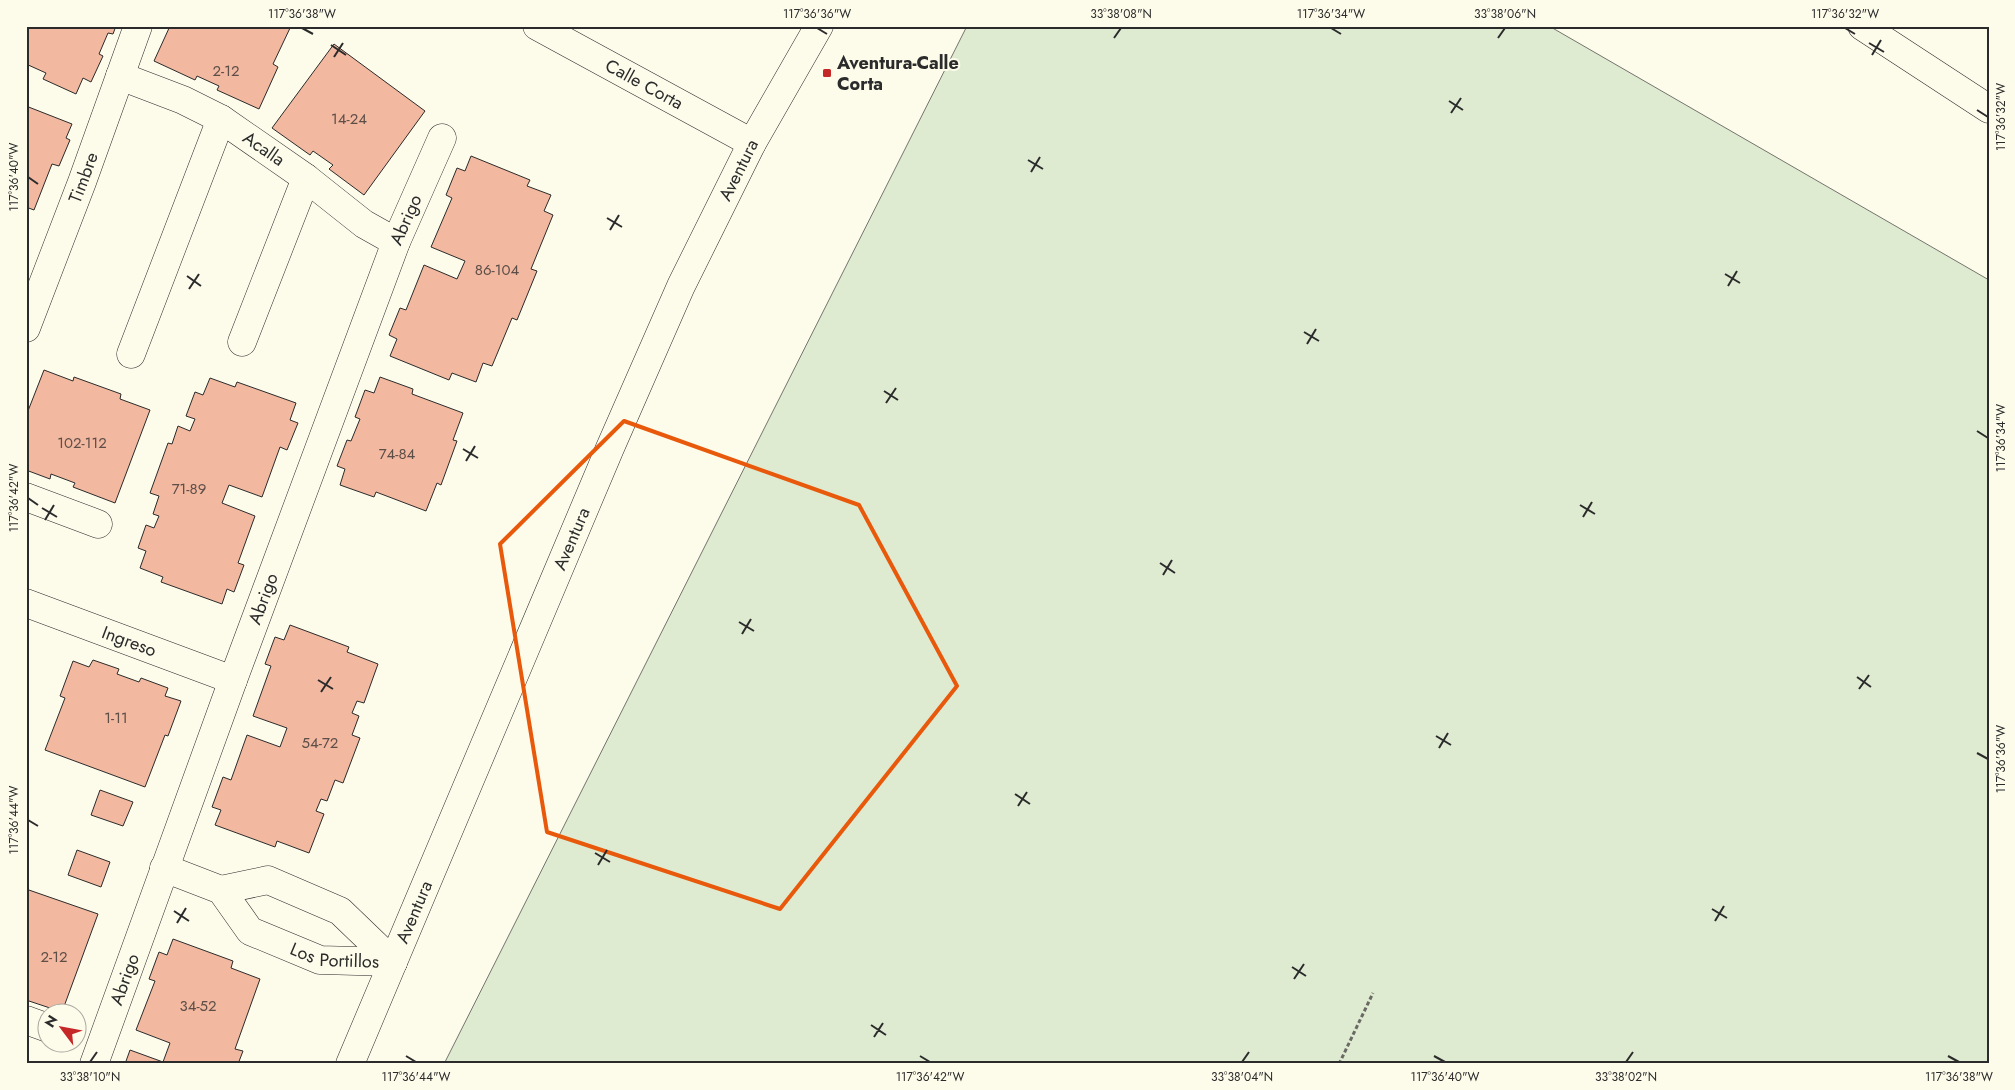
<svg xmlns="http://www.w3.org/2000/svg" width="2015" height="1090" viewBox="0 0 2015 1090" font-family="Jost,sans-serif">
<rect width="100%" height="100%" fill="#fdfbea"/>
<path fill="#deebd1" stroke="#74746e" d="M967,26H1549L1989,280V1064H444Z"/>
<path fill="#f2b8a0" stroke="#2b2b2b" d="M26,26H116L113,34L108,33L99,54L103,56L91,82L83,78L76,94L43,79L46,73L26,64Z
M170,26H291L273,64L278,67L259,109L217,90L219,86L197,76L195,80L154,61Z
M334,44L425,111L364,195L329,169L333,165L313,151L310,155L272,128Z
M26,106L72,124L66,138L70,140L59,166L52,164L34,210L26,207Z
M471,156L530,180L527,186L551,195L544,211L553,215L531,269L537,271L517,320L512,318L492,366L483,363L476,382L452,373L449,380L390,356L397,339L389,335L400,308L406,310L424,265L457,279L465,261L431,247L452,198L446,195L457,168L465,171Z
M44,370L73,381L74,377L121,394L120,399L150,410L115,503L73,487L75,483L51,474L50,479L26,470V416Z
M380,377L413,389L412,394L463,413L453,440L457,441L441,485L437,483L426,511L376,492L374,497L340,485L345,469L337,466L347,440L351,441L360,419L355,417L365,390L374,393Z
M210,378L235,387L237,382L296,403L290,420L298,423L287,450L280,447L262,497L229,485L222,503L255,516L238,563L244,565L234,592L227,589L222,604L161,582L163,577L140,568L146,551L138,548L146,525L154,528L159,516L153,514L159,496L150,493L168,443L172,444L178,426L190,431L195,419L186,416L195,392L203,395Z
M290,625L349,647L347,652L378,664L364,703L357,701L352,713L359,716L352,735L360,738L343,783L335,780L327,801L321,799L316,811L324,814L309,853L277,841L275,847L215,825L221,810L212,807L223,777L231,780L247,735L280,747L287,728L253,716L271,666L265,664L275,637L284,640Z
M93,660L119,669L117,674L139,682L141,678L168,688L165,696L181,701L168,736L165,735L145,787L45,750L65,698L60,696L73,661L89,667Z
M100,790L133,802L123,826L91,815Z
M77,850L110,862L101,887L68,875Z
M26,889L98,914L62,1012L26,1000Z
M173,939L233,961L231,968L260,979L235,1049L243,1051L238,1064H125L130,1050L163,1062L170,1043L136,1030L155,981L149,979L159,952L167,955Z"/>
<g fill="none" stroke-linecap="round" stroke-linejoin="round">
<defs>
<g id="minor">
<path id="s1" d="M537,26L752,143"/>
<path d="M1862,26L1989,109"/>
<path id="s2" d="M120,76L183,100L221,119L306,178L364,224L396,242"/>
<path id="s3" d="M26,328L82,182L138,26"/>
<path d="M242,342L306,178"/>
<path d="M131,354L221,119"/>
<path d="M26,497L98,524"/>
<path id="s4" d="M26,603L233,680"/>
<path id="s5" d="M164,868L221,890L250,931L320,960L393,962"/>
<path d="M221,890L268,880L340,911L393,962"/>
<path d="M26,1020L48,1028"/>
<path id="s6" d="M94,1064L233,680L396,242L442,138"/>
<path id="s7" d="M350,1064L610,448L681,286L752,143L819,26"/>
</g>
</defs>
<use href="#minor" stroke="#2b2b2b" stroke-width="29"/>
<path stroke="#6a6964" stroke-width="3" stroke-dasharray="4 2.5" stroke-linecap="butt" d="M1339,1064L1373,993"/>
<use href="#minor" stroke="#fdfbea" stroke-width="28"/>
</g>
<path fill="none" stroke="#e8590c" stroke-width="4" stroke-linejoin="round" d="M624,421L859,505L957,686L780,909L547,832L500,544Z"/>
<path fill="none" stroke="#2b2b2b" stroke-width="2" d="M302,28L313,34M817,28L827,34M1331,28L1341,34M1845,28L1855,34M1114,38L1121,28M1498,38L1505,28M1869,43L1884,52M331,45L346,55M1872,55L1881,40M334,57L343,43M1449,101L1463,110M1977,110L1988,117M1451,113L1461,98M1028,160L1043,169M1031,172L1040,157M28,177L38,184M607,218L622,227M610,230L619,215M1725,274L1740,283M187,276L201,286M1728,286L1737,271M189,289L199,274M1304,332L1319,341M1307,344L1316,329M884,391L898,400M886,403L896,388M1977,431L1988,438M463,449L478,458M466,461L475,446M28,498L38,505M1580,505L1595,514M42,508L57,517M1583,517L1592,502M45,520L54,505M1160,563L1175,573M1163,575L1172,560M739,622L754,631M742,634L751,619M1857,677L1871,687M318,680L333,689M1859,689L1869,675M321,692L331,677M1436,736L1451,745M1439,748L1448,733M1977,753L1988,759M1015,794L1030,804M1018,806L1027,792M28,820L38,826M595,853L610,862M598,865L607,850M1712,909L1727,918M174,911L189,921M1715,921L1724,906M177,923L186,908M1292,967L1306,976M1294,979L1304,964M871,1025L886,1035M874,1037L883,1023M406,1056L416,1062M920,1056L930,1062M1434,1056L1445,1062M1948,1056L1959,1062M90,1062L97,1052M1242,1062L1249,1052M1626,1062L1633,1052"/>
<rect fill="#c62828" stroke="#fdfbea" stroke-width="2" x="822" y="68" width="10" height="10" rx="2.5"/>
<g text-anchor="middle" stroke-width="4" stroke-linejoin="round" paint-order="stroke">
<g font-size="15" fill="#5d4e48">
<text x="226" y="76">2-12</text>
<text x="349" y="124">14-24</text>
<text x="497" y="275">86-104</text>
<text x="82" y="448">102-112</text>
<text x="397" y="459">74-84</text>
<text x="189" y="494">71-89</text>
<text x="116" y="723">1-11</text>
<text x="320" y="748">54-72</text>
<text x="54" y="962">2-12</text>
<text x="198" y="1011">34-52</text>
</g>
<g font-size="18" font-weight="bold" fill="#2b2b2b" stroke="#fdfbea" text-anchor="start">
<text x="837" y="69">Aventura-Calle<tspan x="837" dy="21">Corta</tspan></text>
</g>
<g font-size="18" fill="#2b2b2b" stroke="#fdfbea">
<text dy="6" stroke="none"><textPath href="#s1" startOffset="122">Calle Corta</textPath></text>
<text dy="6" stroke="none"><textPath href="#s2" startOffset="162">Acalla</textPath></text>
<text dy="6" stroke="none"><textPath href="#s7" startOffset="975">Aventura</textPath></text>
<text dy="6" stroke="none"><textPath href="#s3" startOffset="161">Timbre</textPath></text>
<text dy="6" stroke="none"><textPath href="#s6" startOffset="900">Abrigo</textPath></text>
<text dy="6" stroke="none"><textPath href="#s7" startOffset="570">Aventura</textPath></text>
<text dy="6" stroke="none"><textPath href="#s6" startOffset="495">Abrigo</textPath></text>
<text dy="6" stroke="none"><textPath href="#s4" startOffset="110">Ingreso</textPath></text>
<text dy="6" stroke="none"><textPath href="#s7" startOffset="165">Aventura</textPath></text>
<text dy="6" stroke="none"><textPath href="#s5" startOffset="201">Los Portillos</textPath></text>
<text dy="6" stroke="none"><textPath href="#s6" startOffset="90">Abrigo</textPath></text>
</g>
</g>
<rect width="2015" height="1090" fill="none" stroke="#fdfbea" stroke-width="55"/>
<g transform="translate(62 1028) rotate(302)"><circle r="24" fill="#fdfbea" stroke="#a9a89e"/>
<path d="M0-4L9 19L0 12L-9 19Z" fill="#c62828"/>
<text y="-8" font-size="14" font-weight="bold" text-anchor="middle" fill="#2b2b2b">N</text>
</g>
<rect x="28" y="28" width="1960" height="1034" fill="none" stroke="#2b2b2b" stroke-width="2"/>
<g font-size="12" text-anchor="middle" fill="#2b2b2b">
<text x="302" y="18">117°36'38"W</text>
<text x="817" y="18">117°36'36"W</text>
<text x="1121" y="18">33°38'08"N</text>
<text x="1331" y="18">117°36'34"W</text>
<text x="1505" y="18">33°38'06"N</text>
<text x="1845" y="18">117°36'32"W</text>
<text transform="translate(2001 117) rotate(-90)" y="4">117°36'32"W</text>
<text transform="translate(14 177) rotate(-90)" y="4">117°36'40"W</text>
<text transform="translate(2001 438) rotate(-90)" y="4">117°36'34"W</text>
<text transform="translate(14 498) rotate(-90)" y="4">117°36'42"W</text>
<text transform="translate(2001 759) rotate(-90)" y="4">117°36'36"W</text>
<text transform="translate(14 820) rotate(-90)" y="4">117°36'44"W</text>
<text x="90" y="1081">33°38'10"N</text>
<text x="416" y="1081">117°36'44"W</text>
<text x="930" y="1081">117°36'42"W</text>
<text x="1242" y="1081">33°38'04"N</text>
<text x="1445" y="1081">117°36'40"W</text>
<text x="1626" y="1081">33°38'02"N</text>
<text x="1959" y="1081">117°36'38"W</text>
</g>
</svg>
